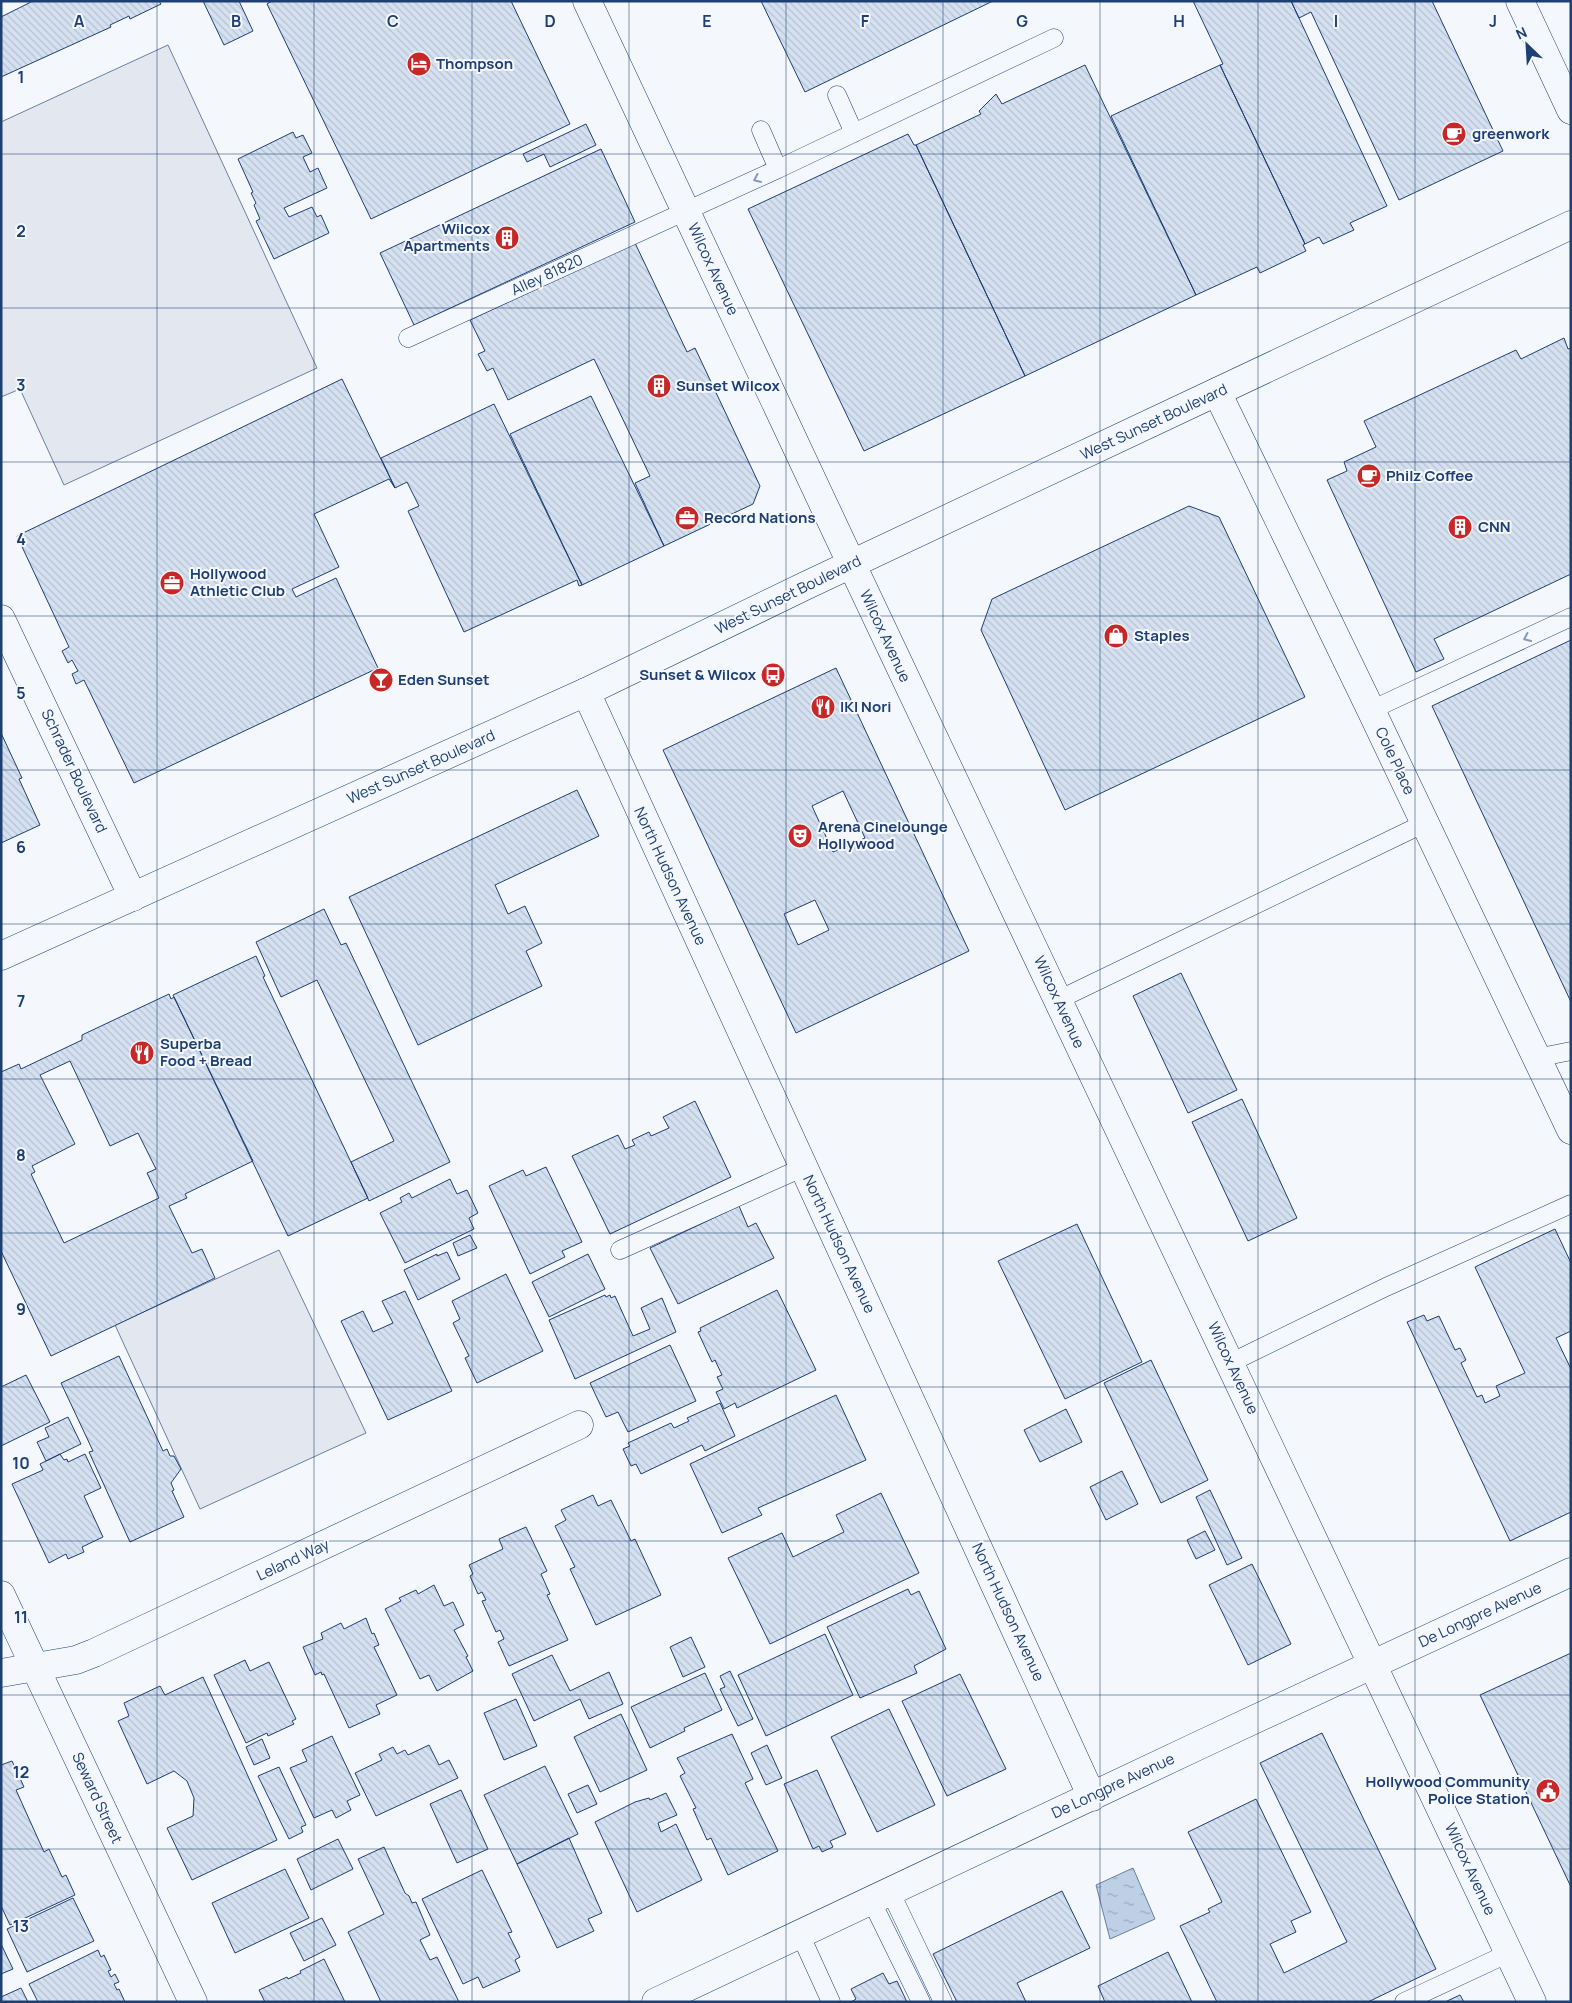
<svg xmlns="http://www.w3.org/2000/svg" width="1572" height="2003" viewBox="0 0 1572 2003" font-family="Manrope,sans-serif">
<defs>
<pattern id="water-ripples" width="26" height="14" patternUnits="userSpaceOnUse" patternTransform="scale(1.25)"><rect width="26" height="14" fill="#bed0e5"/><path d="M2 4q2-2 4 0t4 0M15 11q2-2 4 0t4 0" fill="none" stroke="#9aaabe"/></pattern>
<pattern id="building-back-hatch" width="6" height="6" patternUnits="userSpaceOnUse" patternTransform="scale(1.25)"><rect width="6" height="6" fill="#d5e0f0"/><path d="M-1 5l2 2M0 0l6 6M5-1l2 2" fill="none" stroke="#b6c1d1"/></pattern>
</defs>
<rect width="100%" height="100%" fill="#f4f7fb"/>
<path fill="#e3e8f0" stroke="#687fa3" d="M168,45L317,368L64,485L20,389L1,397V122Z
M279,1250L366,1433L200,1509L115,1325Z"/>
<path fill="url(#water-ripples)" stroke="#687fa3" d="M1133,1868L1155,1919L1110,1939L1096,1885Z"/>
<path fill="url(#building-back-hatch)" stroke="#1d3f73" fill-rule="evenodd" d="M33,1H159L161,4L130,19L129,16L110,25L111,27L1,77V17Z
M203,1H239L253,31L224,45Z
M272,1H511L570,124L371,219L267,4Z
M761,1H993L805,92Z
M1193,1H1291L1387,206L1350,223L1354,230L1323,244L1319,237L1305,244L1220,65L1223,64Z
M1291,1H1432L1503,151L1399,200L1311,12L1299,18Z
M1085,65L1196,295L1025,376L916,145L981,114L979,111L996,94L1002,104Z
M1220,65L1305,244L1303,245L1306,251L1260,273L1257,267L1196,295L1111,116Z
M586,124L596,145L550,167L544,154L527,162L523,154Z
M293,132L296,138L303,135L312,153L303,157L310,172L318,168L327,188L284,208L289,217L312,207L317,217L321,215L329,233L274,259L256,221L260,219L254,205L256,203L251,193L253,192L238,159Z
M908,134L914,145H916L1025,376L864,451L748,209Z
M601,149L635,222L414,325L380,253Z
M635,243L687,352L695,348L760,486L753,504L664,546L635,483L650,476L594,359L508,400L493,368L487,371L478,354L485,351L470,320Z
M1564,338L1568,349L1571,348V574L1434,639L1444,659L1416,672L1327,480L1347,471L1344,462L1376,447L1364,421L1516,350L1521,359Z
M342,379L395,488L389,479L314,514L339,567L292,589L296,597L336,578L378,668L134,783L84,680L76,684L72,674L78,671L72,660L68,663L62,651L69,647L17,536Z
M591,396L664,546L582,585L510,434Z
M494,404L582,585L579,586L577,580L464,632L408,511L419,506L407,482L395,488L381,458Z
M1189,506L1219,517L1305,697L1065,810L981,630L992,599Z
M1571,640V1002L1432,706Z
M836,668L969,951L796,1033L663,750ZM843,791L865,838L833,852L812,806ZM815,900L829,930L798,945L784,914Z
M1,733L22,778L19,779L40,825L1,843Z
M577,790L599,836L495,885L508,914L525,906L542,943L526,951L542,986L418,1045L349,897Z
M324,909L341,945L346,943L450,1162L369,1201L351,1162L394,1141L317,980L281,997L256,942Z
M256,956L265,976L263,977L368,1198L288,1236L173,995Z
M1181,973L1237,1090L1188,1113L1133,996Z
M169,994L171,999L174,997L253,1161L185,1194L187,1198L169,1206L192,1253L202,1249L215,1278L51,1356L1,1251V1072L19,1064L21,1069L82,1040V1035ZM70,1061L110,1146L138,1133L156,1169L147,1173L159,1198L64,1243L31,1174L35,1172L32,1166L75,1144L40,1075Z
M1242,1099L1297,1218L1248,1241L1192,1122Z
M695,1101L731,1177L610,1234L572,1156L618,1135L625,1149L635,1145L632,1140L649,1132L651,1136L669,1128L663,1117Z
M546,1167L582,1242L562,1251L565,1257L530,1274L489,1186L523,1170L526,1176Z
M450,1179L457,1194L467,1190L478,1213L469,1218L474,1229L405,1263L380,1213L402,1202L400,1198L409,1193L412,1198Z
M739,1206L748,1227L756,1223L774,1258L678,1304L650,1248Z
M1077,1224L1142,1362L1065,1399L998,1261Z
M1555,1229L1571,1263V1331L1556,1338L1571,1369V1512L1510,1541L1407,1322L1424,1315L1427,1321L1439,1316L1455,1350L1460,1348L1466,1360L1461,1363L1477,1397L1482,1395L1485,1403L1500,1396L1496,1386L1525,1373L1475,1267Z
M470,1235L477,1248L458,1256L453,1243Z
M447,1252L460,1279L418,1300L404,1270L437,1254V1256Z
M588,1254L605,1289L549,1317L532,1282Z
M506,1274L543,1351L477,1383L465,1358L469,1356L453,1323L460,1319L452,1301Z
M777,1290L816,1370L737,1408L735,1403L724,1409L716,1392L723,1389L717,1377L722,1375L715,1360L712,1362L698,1332L701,1331L700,1328Z
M405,1291L452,1391L388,1420L341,1321L363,1311L373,1332L393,1323L382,1301Z
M605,1295L606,1297L610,1295L611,1298L615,1296L633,1336L650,1329L641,1308L662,1298L676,1332L575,1379L549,1320Z
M670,1345L696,1401L628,1432L618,1412L606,1417L590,1383Z
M119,1356L163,1451L167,1449L170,1456H174L181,1469L171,1483L174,1490L172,1491L184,1517L130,1542L89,1452L93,1451L61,1383Z
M1151,1360L1208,1480L1161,1503L1104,1383Z
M26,1375L50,1422L1,1446V1387Z
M836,1395L866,1460L758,1508L762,1515L722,1533L690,1464Z
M720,1403L735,1436L705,1451L702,1445L641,1474L636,1464L631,1466L623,1449L630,1446L628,1443L671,1423L674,1428L689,1421L687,1418Z
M1066,1409L1082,1442L1040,1462L1024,1430Z
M68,1417L81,1444L46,1461L37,1442L49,1437L45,1428Z
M60,1454L64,1460L67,1459L68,1462L85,1454L101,1488L84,1496L103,1537L82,1547L84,1552L68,1559L66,1554L49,1563L12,1484L43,1470L40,1464Z
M1122,1471L1138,1504L1106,1520L1090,1487Z
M1210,1490L1242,1558L1227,1565L1196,1497Z
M881,1493L919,1573L770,1644L728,1558L782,1533L793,1557L844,1532L836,1515Z
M593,1495L598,1506L611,1500L631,1541L635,1539L661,1595L596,1625L570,1569L575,1567L555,1526L566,1520L561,1510Z
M526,1527L547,1571L541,1574L550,1594L547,1595L568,1640L509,1666L498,1642L504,1639L500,1630L496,1632L482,1601L486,1600L482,1592L478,1594L470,1576L473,1574L469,1565L503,1549L499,1539Z
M1205,1531L1215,1550L1196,1559L1187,1540Z
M1252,1564L1291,1644L1248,1665L1209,1585Z
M434,1585L444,1606L453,1602L464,1625L454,1630L468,1656L466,1657L473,1671L437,1691L429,1675L420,1679L385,1609L401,1601L399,1598L416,1590L418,1594Z
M908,1589L911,1595L919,1591L946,1649L914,1666L917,1673L860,1698L827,1627Z
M366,1618L372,1634L374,1633L379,1645L374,1647L397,1695L376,1705L380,1714L349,1728L324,1674L322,1675L321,1672L315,1675L303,1647L323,1639L321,1633L341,1623L344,1629Z
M825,1634L853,1695L766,1736L738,1675Z
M691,1637L705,1667L683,1677L670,1647Z
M1571,1653V1887L1480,1695Z
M552,1655L570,1691L609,1672L623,1704L589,1719L580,1699L534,1721L512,1674Z
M245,1660L250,1671L269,1662L296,1719L292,1721L294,1724L268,1736L267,1733L246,1743L214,1675Z
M730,1671L753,1719L738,1726L720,1689L725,1687L720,1676Z
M705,1673L722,1710L684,1728L685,1731L650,1748L631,1707Z
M960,1674L1006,1769L947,1796L902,1701Z
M203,1677L277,1840L192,1880L167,1828L193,1816L194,1798L187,1781L174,1771L147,1784L118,1721L129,1716L124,1703L160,1686L165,1695Z
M516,1699L537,1746L504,1760L484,1713Z
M889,1709L935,1805L877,1832L831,1737Z
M621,1714L647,1770L600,1792L574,1737Z
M1322,1733L1436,1969L1368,2002H1217L1180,1926L1210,1912L1208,1909L1222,1902L1188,1832L1256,1799L1311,1912L1291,1921L1296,1932L1270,1944L1284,1973L1347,1942L1260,1763Z
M732,1734L753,1779L745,1783L778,1851L728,1875L711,1838L707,1840L693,1809L696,1808L680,1776L685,1773L677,1758Z
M332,1736L360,1795L347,1801L351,1810L336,1818L332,1810L314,1818L290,1768L307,1761L302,1750Z
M262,1739L270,1758L254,1765L246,1747Z
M429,1745L439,1765L449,1760L458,1778L376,1816L355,1773L382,1760L379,1754L393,1747L397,1754L405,1750L408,1755Z
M767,1745L782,1778L766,1785L751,1753Z
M12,1761L24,1787L16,1790L44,1852L49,1849L62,1877L66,1875L75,1895L10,1925L1,1906V1765Z
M545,1766L578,1834L517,1864L484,1795Z
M279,1767L306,1825L301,1827L303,1832L289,1839L258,1776Z
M817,1770L846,1834L830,1841L833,1847L822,1852L819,1846L813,1849L784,1784Z
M588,1785L597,1804L577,1813L568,1794Z
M461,1790L488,1849L457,1863L430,1804Z
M666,1793L677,1815L658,1823L661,1832L676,1824L702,1880L637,1912L595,1822L635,1802L649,1798L650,1800Z
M569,1838L602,1913L588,1919L594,1931L557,1948L517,1864Z
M338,1839L353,1869L311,1890L297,1859Z
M384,1847L405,1893L409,1896L412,1903L416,1902L430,1935L420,1940L430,1960L437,1957L459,2002H381L348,1932L384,1914L358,1859Z
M285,1869L309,1918L235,1953L212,1903Z
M482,1870L512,1932L508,1933L520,1957L515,1960L520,1971L483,1988L478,1977L463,1984L422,1899Z
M1062,1891L1090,1948L1017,1983L1026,2002H957L933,1954Z
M73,1898L94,1941L27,1972L7,1929Z
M322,1918L336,1945L304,1961L290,1933Z
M1,1944L13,1969L1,1974Z
M98,1950L101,1957L104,1955L111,1970L108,1971L111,1977L115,1974L119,1982L114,1984L117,1990L119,1989L125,2002H38L29,1984Z
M1168,1952L1192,2002H1105L1098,1986Z
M324,1959L345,2002H265L259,1990L287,1977L288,1979L301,1973L300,1971Z
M883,1973L889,1984L897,1981L907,2002H851L856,1999L851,1989Z
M21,1988L28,2002H1V1997Z
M1460,1995L1464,2002H1445Z"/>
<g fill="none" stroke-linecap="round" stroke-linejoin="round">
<defs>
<path id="lane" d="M837,95L854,133
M778,169L1054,38
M408,338L778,169L761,130
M1371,710L1571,617
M1058,1000L1425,823
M1536,1058L1571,1051
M620,1250L804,1167
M1230,1363L1386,1287L1571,1204
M890,1891L943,2002
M871,1900L921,2002
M800,1934L831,2002
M1404,2002L1509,1953"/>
<path id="street" d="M587,1L852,565L1532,2002
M1217,392L1371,710L1571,1130
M1,619L133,897
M586,692L1092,1797
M1,1595L193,2002
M1,1673L76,1660L94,1653L579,1425
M656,2002L1204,1743L1571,1572"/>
<path id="secondary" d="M1520,1L1571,110"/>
<path id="primary" d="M1,956L586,692L807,585L1571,225"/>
</defs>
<use href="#lane" stroke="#1d3f73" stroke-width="19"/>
<use href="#street" stroke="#1d3f73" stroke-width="29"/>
<use href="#secondary" stroke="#1d3f73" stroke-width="29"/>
<use href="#primary" stroke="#1d3f73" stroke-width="29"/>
<use href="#lane" stroke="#f4f7fb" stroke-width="18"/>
<use href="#street" stroke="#f4f7fb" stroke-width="28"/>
<use href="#secondary" stroke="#f4f7fb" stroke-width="28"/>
<use href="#primary" stroke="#f4f7fb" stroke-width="28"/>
</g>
<defs><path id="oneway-chevron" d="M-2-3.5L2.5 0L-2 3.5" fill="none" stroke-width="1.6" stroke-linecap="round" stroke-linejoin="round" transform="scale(1.25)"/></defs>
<g stroke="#889bb7">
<use href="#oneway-chevron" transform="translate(757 179) rotate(156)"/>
<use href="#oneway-chevron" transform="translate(1527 638) rotate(155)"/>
</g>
<path fill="none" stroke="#1d3f73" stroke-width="1" stroke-opacity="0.55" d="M157,1V2002M314,1V2002M472,1V2002M629,1V2002M786,1V2002M943,1V2002M1100,1V2002M1258,1V2002M1415,1V2002M1,154H1571M1,308H1571M1,462H1571M1,616H1571M1,770H1571M1,924H1571M1,1079H1571M1,1233H1571M1,1387H1571M1,1541H1571M1,1695H1571M1,1849H1571"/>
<defs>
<symbol id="hotel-disc" viewBox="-11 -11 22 22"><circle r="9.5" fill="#c62828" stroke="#f4f7fb"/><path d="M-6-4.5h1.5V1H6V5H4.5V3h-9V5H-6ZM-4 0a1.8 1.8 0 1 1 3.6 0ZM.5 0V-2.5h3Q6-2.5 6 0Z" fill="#fff"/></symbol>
<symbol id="cafe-disc" viewBox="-11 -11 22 22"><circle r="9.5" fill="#c62828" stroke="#f4f7fb"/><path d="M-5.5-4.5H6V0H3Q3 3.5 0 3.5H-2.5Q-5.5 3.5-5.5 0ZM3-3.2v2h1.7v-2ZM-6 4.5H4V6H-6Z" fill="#fff"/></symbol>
<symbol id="building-disc" viewBox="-11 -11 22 22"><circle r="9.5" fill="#c62828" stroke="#f4f7fb"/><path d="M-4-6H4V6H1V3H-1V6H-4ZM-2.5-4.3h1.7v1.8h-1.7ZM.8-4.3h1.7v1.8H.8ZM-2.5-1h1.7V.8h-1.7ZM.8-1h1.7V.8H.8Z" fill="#fff"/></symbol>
<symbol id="office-disc" viewBox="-11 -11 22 22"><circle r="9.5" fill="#c62828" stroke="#f4f7fb"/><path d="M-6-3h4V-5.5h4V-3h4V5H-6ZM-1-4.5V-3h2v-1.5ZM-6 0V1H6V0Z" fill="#fff"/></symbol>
<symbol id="shop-disc" viewBox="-11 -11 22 22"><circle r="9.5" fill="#c62828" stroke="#f4f7fb"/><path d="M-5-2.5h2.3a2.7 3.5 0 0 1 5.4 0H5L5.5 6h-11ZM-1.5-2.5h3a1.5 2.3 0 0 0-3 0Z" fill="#fff"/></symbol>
<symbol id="bus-disc" viewBox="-11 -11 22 22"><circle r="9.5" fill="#c62828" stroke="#f4f7fb"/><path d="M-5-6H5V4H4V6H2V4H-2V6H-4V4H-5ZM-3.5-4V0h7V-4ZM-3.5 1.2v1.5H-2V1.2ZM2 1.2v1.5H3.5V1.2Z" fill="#fff"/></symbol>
<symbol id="bar-disc" viewBox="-11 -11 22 22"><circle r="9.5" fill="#c62828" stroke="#f4f7fb"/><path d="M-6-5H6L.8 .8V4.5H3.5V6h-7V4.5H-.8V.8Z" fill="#fff"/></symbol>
<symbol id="restaurant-disc" viewBox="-11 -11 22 22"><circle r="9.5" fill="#c62828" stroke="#f4f7fb"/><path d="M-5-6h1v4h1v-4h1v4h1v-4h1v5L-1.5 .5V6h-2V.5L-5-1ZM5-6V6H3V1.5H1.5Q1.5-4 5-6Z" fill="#fff"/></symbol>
<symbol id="theatre-disc" viewBox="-11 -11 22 22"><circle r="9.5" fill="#c62828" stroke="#f4f7fb"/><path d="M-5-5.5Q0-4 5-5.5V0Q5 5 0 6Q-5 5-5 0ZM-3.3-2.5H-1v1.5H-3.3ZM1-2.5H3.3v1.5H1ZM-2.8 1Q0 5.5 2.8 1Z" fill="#fff"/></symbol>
<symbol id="civic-disc" viewBox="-11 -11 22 22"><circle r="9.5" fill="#c62828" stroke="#f4f7fb"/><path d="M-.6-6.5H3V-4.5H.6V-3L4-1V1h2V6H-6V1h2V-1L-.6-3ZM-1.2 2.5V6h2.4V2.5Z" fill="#fff"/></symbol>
</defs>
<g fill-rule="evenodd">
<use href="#hotel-disc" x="405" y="50" width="28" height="28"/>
<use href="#cafe-disc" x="1440" y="120" width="28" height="28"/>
<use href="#building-disc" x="493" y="224" width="28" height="28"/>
<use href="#building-disc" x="645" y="372" width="28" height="28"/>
<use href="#cafe-disc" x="1355" y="462" width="28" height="28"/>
<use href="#office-disc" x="673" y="504" width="28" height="28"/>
<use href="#building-disc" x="1446" y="513" width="28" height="28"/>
<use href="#office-disc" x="158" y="569" width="28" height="28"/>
<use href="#shop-disc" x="1102" y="622" width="28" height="28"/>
<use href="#bus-disc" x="759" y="661" width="28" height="28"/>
<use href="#bar-disc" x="367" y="666" width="28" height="28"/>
<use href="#restaurant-disc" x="809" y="693" width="28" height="28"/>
<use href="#theatre-disc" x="786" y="822" width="28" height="28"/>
<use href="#restaurant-disc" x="128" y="1039" width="28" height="28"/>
<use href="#civic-disc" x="1534" y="1777" width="28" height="28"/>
</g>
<g text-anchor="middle" stroke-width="4" stroke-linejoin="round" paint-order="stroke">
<g font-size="15" font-weight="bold" fill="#1d3f73" stroke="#f4f7fb" text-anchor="start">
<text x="436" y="69">Thompson</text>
<text x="1472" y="139">greenwork</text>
<text x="490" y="234" text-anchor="end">Wilcox<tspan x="490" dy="17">Apartments</tspan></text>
<text x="676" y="391">Sunset Wilcox</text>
<text x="1386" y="481">Philz Coffee</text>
<text x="704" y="523">Record Nations</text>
<text x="1478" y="532">CNN</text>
<text x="190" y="579">Hollywood<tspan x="190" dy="17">Athletic Club</tspan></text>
<text x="1134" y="641">Staples</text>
<text x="756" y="680" text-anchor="end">Sunset &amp; Wilcox</text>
<text x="398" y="685">Eden Sunset</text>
<text x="840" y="712">IKI Nori</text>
<text x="818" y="832">Arena Cinelounge<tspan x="818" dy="17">Hollywood</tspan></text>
<text x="160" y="1049">Superba<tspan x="160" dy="17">Food + Bread</tspan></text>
<text x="1530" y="1787" text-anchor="end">Hollywood Community<tspan x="1530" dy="17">Police Station</tspan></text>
</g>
<g font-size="15" fill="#1d3f73" stroke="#f4f7fb">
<text transform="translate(713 269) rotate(65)" y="5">Wilcox Avenue</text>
<text transform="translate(547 275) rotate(-25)" y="5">Alley 81820</text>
<text transform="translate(1154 422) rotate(-25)" y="5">West Sunset Boulevard</text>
<text transform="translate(788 595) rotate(-26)" y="5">West Sunset Boulevard</text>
<text transform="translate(885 636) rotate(65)" y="5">Wilcox Avenue</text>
<text transform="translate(1395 761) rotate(65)" y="5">Cole Place</text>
<text transform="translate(421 767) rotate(-24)" y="5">West Sunset Boulevard</text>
<text transform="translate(74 771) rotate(65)" y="5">Schrader Boulevard</text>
<text transform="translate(670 876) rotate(65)" y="5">North Hudson Avenue</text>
<text transform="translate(1059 1002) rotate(65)" y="5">Wilcox Avenue</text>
<text transform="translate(839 1244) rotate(65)" y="5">North Hudson Avenue</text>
<text transform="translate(1233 1368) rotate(65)" y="5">Wilcox Avenue</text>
<text transform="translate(293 1560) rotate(-25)" y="5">Leland Way</text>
<text transform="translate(1008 1612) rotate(65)" y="5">North Hudson Avenue</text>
<text transform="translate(1480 1615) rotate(-25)" y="5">De Longpre Avenue</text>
<text transform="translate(1113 1786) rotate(-25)" y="5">De Longpre Avenue</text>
<text transform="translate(97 1798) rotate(65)" y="5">Seward Street</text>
<text transform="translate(1470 1869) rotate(65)" y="5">Wilcox Avenue</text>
</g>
</g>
<g font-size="16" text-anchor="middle" font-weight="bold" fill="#1d3f73" stroke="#f4f7fb" stroke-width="4" stroke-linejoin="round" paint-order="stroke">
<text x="79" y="27">A</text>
<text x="236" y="27">B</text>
<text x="393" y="27">C</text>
<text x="550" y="27">D</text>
<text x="707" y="27">E</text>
<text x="865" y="27">F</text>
<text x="1022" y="27">G</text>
<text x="1179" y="27">H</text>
<text x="1336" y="27">I</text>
<text x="1493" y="27">J</text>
<text x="21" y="83">1</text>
<text x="21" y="237">2</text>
<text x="21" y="391">3</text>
<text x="21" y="545">4</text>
<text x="21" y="699">5</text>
<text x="21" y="853">6</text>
<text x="21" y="1007">7</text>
<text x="21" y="1161">8</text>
<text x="21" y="1315">9</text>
<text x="21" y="1469">10</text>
<text x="21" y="1623">11</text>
<text x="21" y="1778">12</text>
<text x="21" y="1932">13</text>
</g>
<rect width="1572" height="2003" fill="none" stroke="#1d3f73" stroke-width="5"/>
<g transform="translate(1527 45) rotate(335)" stroke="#f4f7fb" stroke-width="4" paint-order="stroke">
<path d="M0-4L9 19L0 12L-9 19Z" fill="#1d3f73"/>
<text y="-8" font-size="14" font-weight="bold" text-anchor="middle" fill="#1d3f73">N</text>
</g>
</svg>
